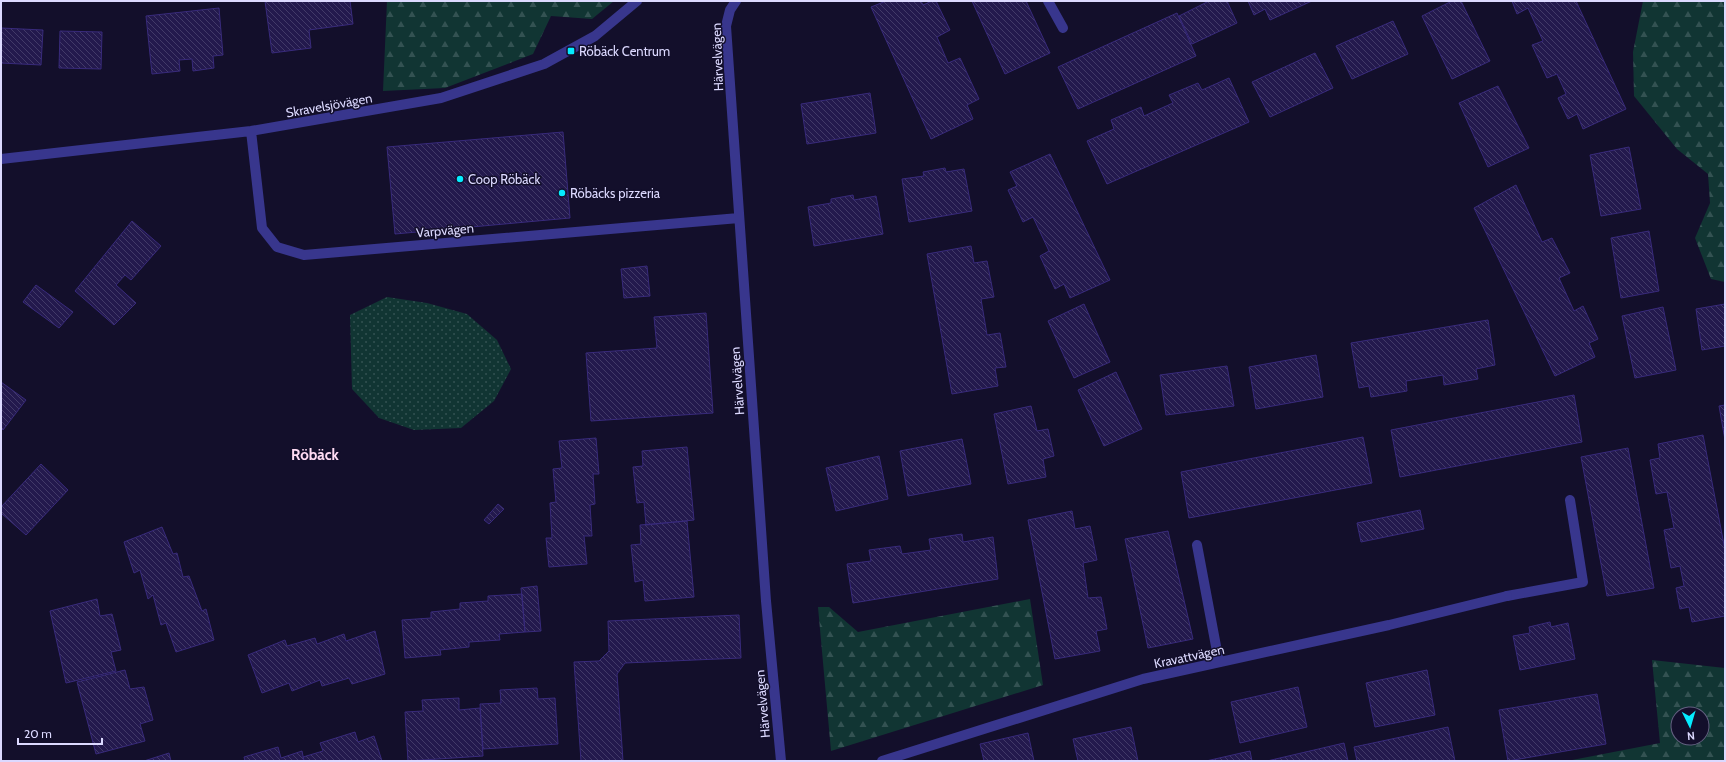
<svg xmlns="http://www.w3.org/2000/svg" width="1726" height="762" viewBox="0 0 1726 762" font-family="Cabin,sans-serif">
<defs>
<pattern id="forest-firs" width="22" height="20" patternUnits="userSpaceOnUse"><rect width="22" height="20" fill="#113533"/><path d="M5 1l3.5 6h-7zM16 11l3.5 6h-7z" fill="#335252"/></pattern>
<pattern id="park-dots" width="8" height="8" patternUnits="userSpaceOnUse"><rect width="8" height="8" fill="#113533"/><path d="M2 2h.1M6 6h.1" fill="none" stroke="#335252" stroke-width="1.8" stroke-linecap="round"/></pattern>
<pattern id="building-back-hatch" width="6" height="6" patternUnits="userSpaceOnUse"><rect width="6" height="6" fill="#23194d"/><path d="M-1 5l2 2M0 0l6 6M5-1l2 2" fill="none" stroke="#423a68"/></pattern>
</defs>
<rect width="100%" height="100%" fill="#130f2b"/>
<path fill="url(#forest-firs)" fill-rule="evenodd" d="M387,1H614L592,19L551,16L533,54L445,88L383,91Z
M1643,1H1725V282L1711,279L1695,238L1710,203L1708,174L1677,149L1634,96L1633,52Z
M1030,599L1043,685L831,751L818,607H829L858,632Z
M1652,660L1725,668V761H1567L1660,743ZM1678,714H1702V738H1678Z"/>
<path fill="url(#park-dots)" d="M387,297L427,303L467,314L497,340L511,369L494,401L461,428L414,430L379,418L352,389L350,315Z"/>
<path fill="url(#building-back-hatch)" stroke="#382a7b" d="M265,1H350L353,24L309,30L311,48L272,53Z
M886,1H921L923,5L932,1H936L950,30L937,37L948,63L960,58L979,99L967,105L973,119L931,139L871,7Z
M972,1H1026L1050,53L1005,74Z
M1209,1H1227L1237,23L1192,44L1179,16Z
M1248,1H1312L1270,20L1265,9L1254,15Z
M1452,1H1461L1490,61L1452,79L1422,16Z
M1512,1H1576L1626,109L1583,129L1577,114L1568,119L1558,98L1566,94L1557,74L1547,78L1532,45L1543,41L1528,8L1517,14Z
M219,8L223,55L213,56L214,68L193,71L192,59L179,60L180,71L152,74L146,16Z
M1177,13L1196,56L1078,109L1058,67Z
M1393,21L1408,54L1352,79L1336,46Z
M1,28L43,30L41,65L1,63Z
M60,31L102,32L101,69L59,68Z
M1315,53L1333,88L1270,117L1252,82Z
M1229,78L1249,122L1107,184L1087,141L1114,129L1111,120L1141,107L1144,116L1173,103L1169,95L1198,83L1202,90Z
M1498,86L1529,148L1488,167L1459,103Z
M870,93L876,133L807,144L801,104Z
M563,132L570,218L395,234L387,147Z
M1629,147L1641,209L1601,216L1590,155Z
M1050,154L1110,280L1070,298L1064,284L1055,289L1040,256L1049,251L1033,217L1023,222L1008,190L1017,186L1010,172Z
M945,168L946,172L964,169L972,211L909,222L902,179L924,176L923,172Z
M1516,185L1542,242L1552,238L1570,273L1559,278L1574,311L1583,306L1598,339L1589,343L1595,357L1555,376L1474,208Z
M853,195L854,200L876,196L883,234L814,246L808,207L831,203V199Z
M132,221L161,246L131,280L125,275L116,285L136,303L114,325L75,291Z
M1649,231L1659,291L1621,298L1611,238Z
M971,246L974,263L987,261L994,297L981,299L987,335L1000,333L1006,367L995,368L998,386L952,394L927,254Z
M647,266L650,296L624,298L621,269Z
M36,285L73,312L59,328L23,302Z
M1084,304L1110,362L1074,378L1048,321Z
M1725,304V346L1702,350L1696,309Z
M1663,307L1676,370L1635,378L1622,316Z
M706,313L713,413L591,421L586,353L657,348L654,317Z
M1488,320L1495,365L1476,369L1478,379L1444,385L1443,375L1406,381L1407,391L1371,397L1369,386L1359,388L1351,343Z
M1316,355L1323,397L1256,409L1249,367Z
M1227,366L1234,406L1166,415L1160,375Z
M1116,372L1142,429L1104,446L1078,390Z
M1,382L26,400L3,430L1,428Z
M1574,395L1582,442L1400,477L1391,430Z
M1725,405V440L1719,406Z
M1031,406L1037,431L1048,429L1054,456L1043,459L1046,477L1008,484L994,414Z
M1703,435L1725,550V616L1692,622L1689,607L1680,609L1676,588L1684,586L1680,566L1671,568L1664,530L1674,528L1667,492L1656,494L1650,460L1660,458L1658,444Z
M1363,437L1372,483L1189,518L1181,472Z
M596,438L599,474H593L595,504L590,505L592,536H584L587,564L549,567L546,538H552L550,503L556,502L553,469L562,468L559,441Z
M962,439L971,484L908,496L900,451Z
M687,447L694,520L646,525L644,502L637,503L633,467L643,466L642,451Z
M1628,448L1654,588L1607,596L1581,457Z
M879,456L888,499L836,511L826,468Z
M41,464L68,490L26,535L1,513V507Z
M498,504L504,509L489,524L484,520Z
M1420,510L1424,529L1361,542L1357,523Z
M1072,511L1075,529L1090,526L1097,560L1083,563L1088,598L1101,597L1107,629L1096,631L1100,651L1055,659L1028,520Z
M687,521L694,597L645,601L643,580L635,582L631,545L641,544L640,525Z
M162,527L173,554L177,553L183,577L189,576L202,611L206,609L214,640L176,652L166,623L161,625L153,595L148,599L140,570L134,573L124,542Z
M1168,531L1193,639L1148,648L1125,539Z
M962,534L963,542L993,537L998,579L853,603L847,564L871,561L869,550L900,546L902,554L931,550L929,539Z
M537,586L541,631L525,632L521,588Z
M522,594L525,632L499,634L500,640L469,642V647L440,650L441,655L405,658L402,620L431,618V612L460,609V603L488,601V596Z
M97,599L100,616L112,614L121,650L111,652L116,671L66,683L50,611Z
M739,615L741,658L625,663L617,674L623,761H581L574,662L599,661L609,651L608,621Z
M1550,622L1551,627L1568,623L1575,659L1520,670L1513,636L1530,633L1529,627Z
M375,631L385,674L352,684L349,678L322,686L320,680L292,691L289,683L262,693L248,655L285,640L287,646L315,638L317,644L344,634L346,641Z
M125,670L130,689L144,687L153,720L140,724L145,741L96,754L77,682Z
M1427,670L1435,715L1375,727L1366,683Z
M1298,687L1307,727L1240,743L1231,702Z
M537,688L538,699L555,698L558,744L483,749L480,704L501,703L500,690Z
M1597,694L1606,744L1508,761L1499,710Z
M459,698V710L480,708L483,756L408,761L405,712L423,711L422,700Z
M1131,727L1138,761H1078L1073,739Z
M1448,727L1455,761H1357L1354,747Z
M355,732L358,742L374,736L382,761H304L303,757L323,751L320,743Z
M1028,733L1034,761H984L980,744Z
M1344,743L1348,761H1267Z
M278,747L281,758L302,751L304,761H245L244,757Z
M1250,751L1252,761H1206Z
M169,753L171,761H144Z"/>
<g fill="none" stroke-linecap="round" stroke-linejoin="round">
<path stroke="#38368d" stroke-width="10" d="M1048,1L1063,28
M1197,545L1219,662
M1507,596L1583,582L1570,500"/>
<path stroke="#38368d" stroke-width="10" d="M882,761L1143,679L1389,625L1507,596"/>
<path stroke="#38368d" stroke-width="10" d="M736,1L730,10L726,26L766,601L781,761
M251,131L262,228L277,247L304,255L739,218
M1,159L251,131L441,98L544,64L595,36L637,1"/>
</g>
<g fill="#05ecff" stroke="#130f2b" stroke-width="1.5">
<rect x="567" y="47" width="8" height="8" rx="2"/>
<circle cx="460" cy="179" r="4"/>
<circle cx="562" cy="193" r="4"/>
</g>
<g text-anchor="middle" stroke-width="3" stroke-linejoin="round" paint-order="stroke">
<g font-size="13" fill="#dcd9ff" stroke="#130f2b" text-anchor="start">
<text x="579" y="56">Röbäck Centrum</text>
<text x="468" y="184">Coop Röbäck</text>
<text x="570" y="198">Röbäcks pizzeria</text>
</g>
<g font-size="13" fill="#dcd9ff" stroke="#130f2b">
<text transform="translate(717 57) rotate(-92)" y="5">Härvelvägen</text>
<text transform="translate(329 105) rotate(-10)" y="5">Skravelsjövägen</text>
<text transform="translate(445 230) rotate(-5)" y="5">Varpvägen</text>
<text transform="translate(737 381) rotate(-94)" y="5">Härvelvägen</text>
<text transform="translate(1189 656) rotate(-12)" y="5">Kravattvägen</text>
<text transform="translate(762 704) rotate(-95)" y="5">Härvelvägen</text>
</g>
<g font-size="15" font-weight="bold" fill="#ffdbf3" stroke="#130f2b">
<text x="315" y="460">Röbäck</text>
</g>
</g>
<rect width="1726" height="762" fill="none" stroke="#dcd9ff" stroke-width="4"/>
<g transform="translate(1690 726) rotate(175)"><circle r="19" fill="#130f2b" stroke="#636080"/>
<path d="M0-3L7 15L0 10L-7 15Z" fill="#05ecff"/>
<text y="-6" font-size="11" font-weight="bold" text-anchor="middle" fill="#dcd9ff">N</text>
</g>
<path d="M18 738v6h84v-6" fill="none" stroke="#dcd9ff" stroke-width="2"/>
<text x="24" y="738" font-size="12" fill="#dcd9ff" stroke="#130f2b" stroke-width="3" paint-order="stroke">20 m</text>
</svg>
